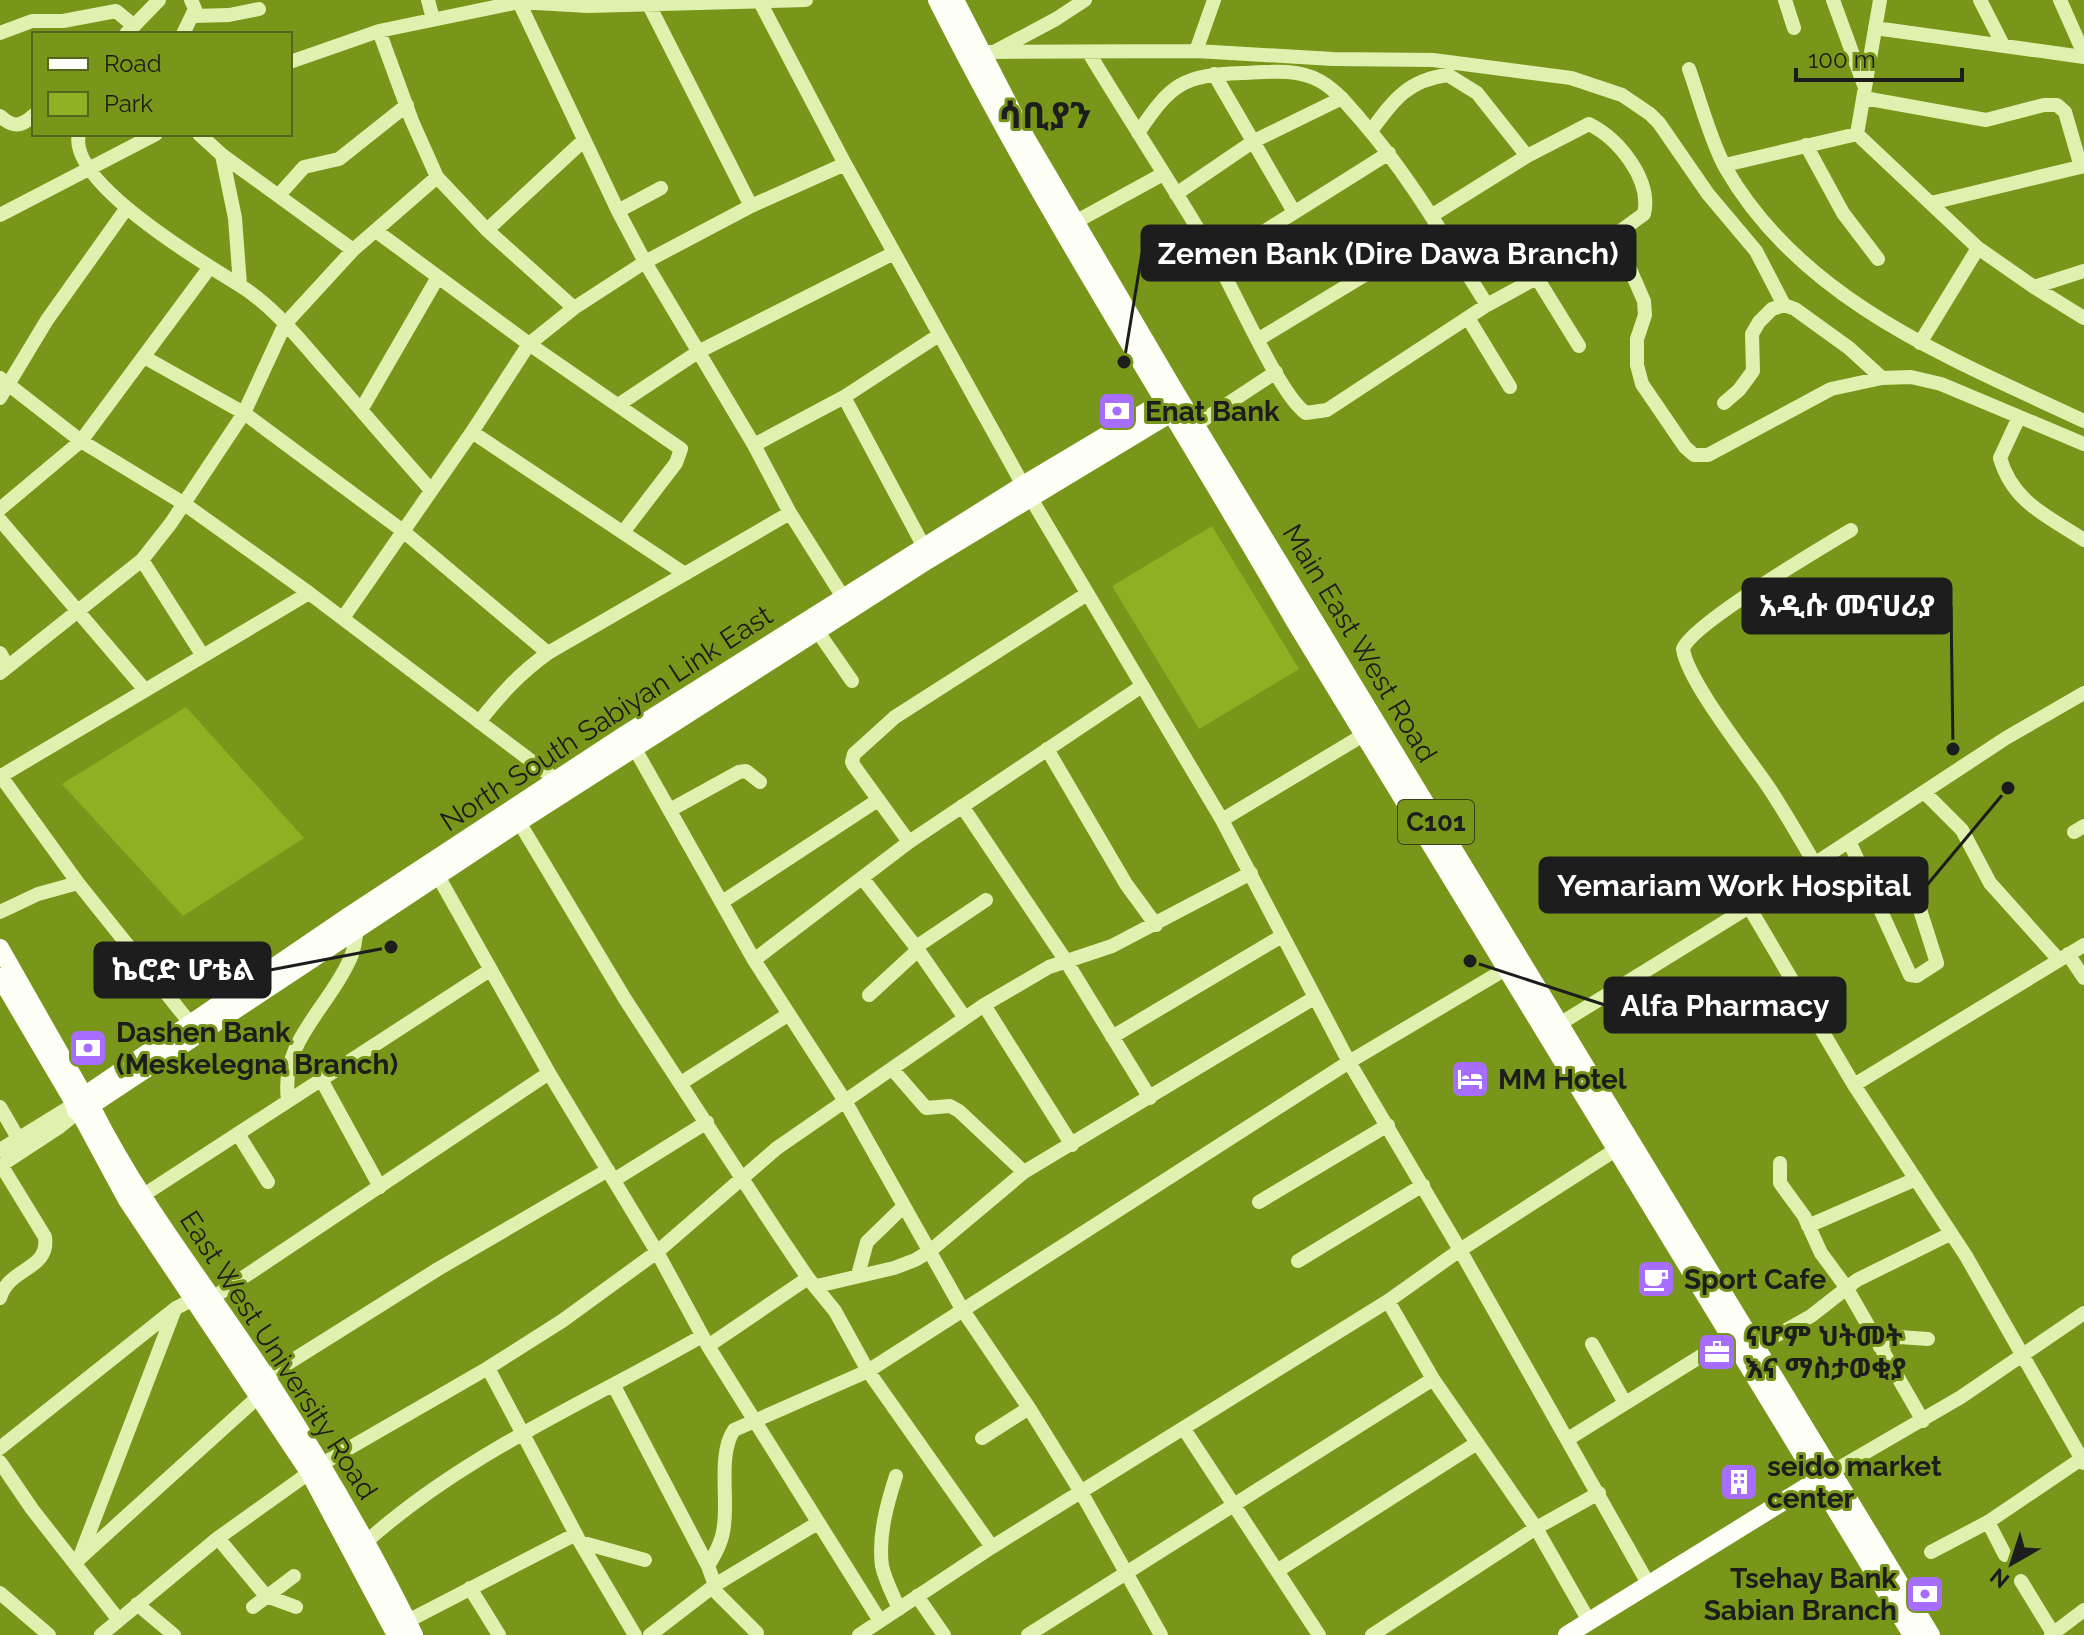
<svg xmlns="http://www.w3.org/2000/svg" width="2084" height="1635" viewBox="0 0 2084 1635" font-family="Raleway,'Noto Sans Ethiopic',sans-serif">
<rect width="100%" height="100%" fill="#77961a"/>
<path fill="#8eb023" d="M1212,526L1299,669L1199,729L1112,586Z
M186,707L304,838L183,916L62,784Z"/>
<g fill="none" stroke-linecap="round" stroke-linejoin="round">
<path stroke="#e0f0ae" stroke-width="14" d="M428,0L433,19
M1785,0L1794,28
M1833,0L1864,85
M1880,0L1857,134L1978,248L2034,287L2084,318
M1980,0L2003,45
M2060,0L2084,54
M519,2L618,211L645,262L754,445L790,513L848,605
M760,2L845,164L1023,485L1222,820L1349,1062L1460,1250L1649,1585
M649,5L751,206
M193,16L229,15L259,9
M1875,28L2084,57
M379,31L412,121L437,177L487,230L574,308
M0,33L32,21H63L116,11L133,25
M126,34L159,0
M183,34L195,9L191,0
M996,51L1056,19L1085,0
M1196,51L1214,0
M983,52L1196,51L1333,59L1433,60L1571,78L1622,95L1650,114L1659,123L1708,194L1756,251L1784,305
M1089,53C1131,123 1176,190 1217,261C1235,293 1281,397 1306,413L1327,410L1487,305L1615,235L1644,214C1652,180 1619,139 1589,124L1527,156L1431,216
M290,62L379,31L519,2L588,6L806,0
M1689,69C1700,100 1710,139 1725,167C1801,301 1952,359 2084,421
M1214,74L1294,212
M1864,98L1986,120L2044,105H2057L2065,112L2081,167
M0,116C13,128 21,127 34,115
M1371,131C1393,101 1407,80 1448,75L1477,93L1527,156
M1138,133C1171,84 1182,75 1242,73C1267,72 1297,68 1320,81C1336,90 1348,105 1360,119C1410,176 1447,242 1487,305
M79,134C67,181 200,261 236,283C272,304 300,340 327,371C362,411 396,451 431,490
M199,134L222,155L353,250
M1806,145L1843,213L1878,259
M222,155L235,218L240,285
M1725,165L1857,134
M1176,194L1254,141L1342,98
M279,195L304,167L339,159L407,105
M1931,203L2084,166
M618,211L661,188
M0,215L156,134
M1068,226L1163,174
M487,230L583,141
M376,231L529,344L681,449L676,463L624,531
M1615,235L1644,301L1645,315L1637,339V365L1642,384L1685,447L1694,455H1708L1831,389L1882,378L1911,377L1941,384L2084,444
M1217,261L1389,153
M1537,278L1579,346
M2034,287L2084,271
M1468,318L1510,387
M1259,339L1439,230
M1920,343L1978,248
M144,357L244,413L403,531L548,653
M0,378L81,441L183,503L309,593L563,785
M844,397L924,547
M0,398L47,320L126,209
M1724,403L1739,390L1753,371L1752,334L1759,322L1772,309L1784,305L1795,309L1849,348L1882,378
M618,405L698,352L894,253
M361,410L438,277
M2019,417L2000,458C2013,503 2048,516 2084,540
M1197,424L1276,372
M472,432L685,574
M754,445L844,397L939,335
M0,509L81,441L210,267
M0,520L145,690
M142,560L203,656
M343,618L472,432L529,344L574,308L645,262L751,206L845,164
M818,632L852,681
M0,653L8,667
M0,673L142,560L171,523L244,413L285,324L353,250L437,177
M479,722C500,695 520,673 548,653L790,513
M635,749L754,960L845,1101L962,1309L1029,1408L1081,1492L1161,1635
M1047,749L1126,884L1156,925
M0,775L78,883L190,1023
M1,776L309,593
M1925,793L1962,830L1990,883L2059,960
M962,806L1066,961L1150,1098
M670,810L739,772L746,771L760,782
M1222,820L1365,734
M519,822L625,999L777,1232L808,1278L835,1311L868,1371L992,1547
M2074,832L2084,826
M1849,841L1910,975L1917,976L1937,963L1913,888L1908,884L1876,900
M909,842L854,766L852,762L854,754L895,717L1087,594
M1815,864C1799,837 1784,810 1767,785C1747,756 1687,680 1683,649C1691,625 1821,548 1851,530
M438,876L549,1073L657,1252L708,1346L880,1621
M863,879L916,947L965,1018
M722,902L878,800
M1749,907L1854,1085L1966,1256L2084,1463
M0,912L38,894L78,883
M916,947L986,900
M2068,954L2084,978
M754,960L909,842L1142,686
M869,995L918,950
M984,1005L1072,1145
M1553,1028L1749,907L2006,738L2084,693
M1112,1037L1282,936
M893,1070L926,1108L950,1106L959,1111L1024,1172
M322,1081L380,1187
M681,1083L789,1014
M1854,1085L2084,945
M288,1100C280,1041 328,1009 350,959C355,950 355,939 357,929
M0,1107L18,1138
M238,1134L268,1182
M0,1150L73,1105
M1780,1163V1183L1804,1216L1821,1253L1846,1287L1923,1421
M0,1166L58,1128L78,1112
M614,1180L707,1122
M142,1196L490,970
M1259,1202L1388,1125
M1808,1226L1916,1179
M1298,1261L1423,1185
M858,1275L867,1242L903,1207
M817,1286L894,1268L915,1260L930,1251L1024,1172L1314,998
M0,1298C9,1267 50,1270 45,1237L1,1165
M1388,1301L1433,1379L1536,1528L1589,1621
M1592,1344L1625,1403
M708,1346L808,1278
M1880,1347L1899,1337L1928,1339
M1754,1348L1811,1316L1857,1280L1950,1234
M488,1368L580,1542L635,1635
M266,1377L438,1269L608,1170
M614,1386L708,1566L715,1585
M1184,1429L1319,1635
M982,1438L1029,1408
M1568,1439L1730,1338
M0,1448L176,1308L194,1299H211L549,1073
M0,1462L32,1509L118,1619
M1832,1472L1961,1397L2084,1313
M896,1476C887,1504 878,1536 882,1566C885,1580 893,1595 899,1609
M1988,1522L2005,1555
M218,1538L266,1596L296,1607
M366,1542C465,1453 588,1402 702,1336
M580,1542L645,1560
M1931,1552L1988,1522L2084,1457
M79,1559L175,1309
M79,1559L259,1396
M708,1566C716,1553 723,1540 724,1525C728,1498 718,1453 734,1430L868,1371L1349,1062L1514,964
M1277,1571L1477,1443
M2021,1581L2054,1635
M470,1588L499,1635
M712,1588L757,1633
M0,1593L49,1635
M917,1596L944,1635
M137,1604L174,1635
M253,1607L294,1576
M400,1625L576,1534
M101,1635L218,1538L320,1465L488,1368L562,1321L657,1252L777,1148L984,1005L1049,967L1112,946L1251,873
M650,1635L715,1585L816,1524
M859,1635L992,1547L1388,1301L1460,1250L1623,1145
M1028,1635L1433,1379
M1372,1635L1536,1528L1599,1493
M2051,1635L2084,1610"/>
<path stroke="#fdfff7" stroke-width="18" d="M937,0C1044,214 1175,413 1294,620L1912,1635
M955,0L1026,138L1176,393L1931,1635
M0,948L83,1094
M0,977L73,1101L76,1111L85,1114L92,1108V1100L85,1094L78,1096L73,1101
M87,1094L349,916L623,736L1023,485L1174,395
M93,1104L519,822L928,560L1181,407
M92,1108C140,1204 208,1288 266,1377C320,1460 371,1546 414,1635
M80,1113L127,1200L309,1472L396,1635
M1567,1635L1826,1475"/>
</g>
<defs>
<symbol id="bank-square" viewBox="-11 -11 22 22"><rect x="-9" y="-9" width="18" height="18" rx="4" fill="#a76dff" stroke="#77961a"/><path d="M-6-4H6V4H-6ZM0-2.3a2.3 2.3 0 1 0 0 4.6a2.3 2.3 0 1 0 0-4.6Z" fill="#fff"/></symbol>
<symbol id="hotel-square" viewBox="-11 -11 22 22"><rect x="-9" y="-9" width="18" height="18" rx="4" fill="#a76dff" stroke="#77961a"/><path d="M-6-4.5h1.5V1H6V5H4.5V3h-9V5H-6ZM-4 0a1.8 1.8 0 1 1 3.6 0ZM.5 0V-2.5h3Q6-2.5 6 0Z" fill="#fff"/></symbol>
<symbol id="cafe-square" viewBox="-11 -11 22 22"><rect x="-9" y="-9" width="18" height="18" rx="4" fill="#a76dff" stroke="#77961a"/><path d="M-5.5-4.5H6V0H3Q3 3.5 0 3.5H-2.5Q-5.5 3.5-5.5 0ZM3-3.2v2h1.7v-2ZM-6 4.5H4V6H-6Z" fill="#fff"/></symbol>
<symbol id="office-square" viewBox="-11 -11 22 22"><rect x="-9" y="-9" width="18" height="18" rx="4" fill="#a76dff" stroke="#77961a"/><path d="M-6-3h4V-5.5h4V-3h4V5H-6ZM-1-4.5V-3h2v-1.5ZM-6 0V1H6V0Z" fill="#fff"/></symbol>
<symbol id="building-square" viewBox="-11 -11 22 22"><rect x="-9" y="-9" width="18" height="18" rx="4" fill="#a76dff" stroke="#77961a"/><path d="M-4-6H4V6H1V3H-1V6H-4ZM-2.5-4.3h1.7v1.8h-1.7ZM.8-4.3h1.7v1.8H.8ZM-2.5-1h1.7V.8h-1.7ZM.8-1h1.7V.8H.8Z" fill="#fff"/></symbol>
</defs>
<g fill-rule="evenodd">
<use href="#bank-square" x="1095" y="389" width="44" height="44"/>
<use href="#bank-square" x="66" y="1026" width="44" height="44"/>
<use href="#hotel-square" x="1448" y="1057" width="44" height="44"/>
<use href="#cafe-square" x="1634" y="1257" width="44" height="44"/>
<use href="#office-square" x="1695" y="1330" width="44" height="44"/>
<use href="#building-square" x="1717" y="1460" width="44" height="44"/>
<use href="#bank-square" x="1903" y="1572" width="44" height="44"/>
</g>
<g text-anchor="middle" stroke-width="6" stroke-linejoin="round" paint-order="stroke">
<rect fill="#77961a" stroke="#38411c" stroke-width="2" x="1398" y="800" width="76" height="44" rx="6"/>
<g font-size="26" font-weight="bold" fill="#1d1d1d">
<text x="1436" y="831">C101</text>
</g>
<g font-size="28" font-weight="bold" fill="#1d1d1d" stroke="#77961a" text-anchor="start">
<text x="1145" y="421">Enat Bank</text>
<text x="116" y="1042">Dashen Bank<tspan x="116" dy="32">(Meskelegna Branch)</tspan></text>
<text x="1498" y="1089">MM Hotel</text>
<text x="1684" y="1289">Sport Cafe</text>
<text x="1745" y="1346">ናሆም ህትመት<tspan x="1745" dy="32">እና ማስታወቂያ</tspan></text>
<text x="1767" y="1476">seido market<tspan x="1767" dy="32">center</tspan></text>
<text x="1897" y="1588" text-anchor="end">Tsehay Bank<tspan x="1897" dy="32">Sabian Branch</tspan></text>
</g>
<g font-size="28" fill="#1d1d1d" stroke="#77961a">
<text transform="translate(1360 643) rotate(59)" y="10">Main East West Road</text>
<text transform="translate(606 718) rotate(-33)" y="10">North South Sabiyan Link East</text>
<text transform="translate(279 1355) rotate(57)" y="10">East West University Road</text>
</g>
<g font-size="36" font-weight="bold" fill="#1d1d1d" stroke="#77961a">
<text x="1045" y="128">ሳቢያን</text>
</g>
</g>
<path fill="none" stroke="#1d1d1d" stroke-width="3" d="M1124 362L1142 253M1953 749L1951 606M2008 788L1927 885M391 947L270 970M1470 961L1605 1005"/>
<g fill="#1d1d1d" stroke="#77961a" stroke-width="3">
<circle cx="1124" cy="362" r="8"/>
<circle cx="1953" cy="749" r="8"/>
<circle cx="2008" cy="788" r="8"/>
<circle cx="391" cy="947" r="8"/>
<circle cx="1470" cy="961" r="8"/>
</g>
<g fill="#1d1d1d" stroke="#1d1d1d" stroke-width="3">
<rect x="1142" y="226" width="493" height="54" rx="8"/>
<rect x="1743" y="579" width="208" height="54" rx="8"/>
<rect x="1540" y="858" width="387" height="54" rx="8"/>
<rect x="95" y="943" width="175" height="54" rx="8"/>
<rect x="1605" y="978" width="240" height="54" rx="8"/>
</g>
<g font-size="30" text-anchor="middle" font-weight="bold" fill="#fff">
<text x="1388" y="264">Zemen Bank (Dire Dawa Branch)</text>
<text x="1847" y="616">አዲሱ መናሀሪያ</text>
<text x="1734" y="896">Yemariam Work Hospital</text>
<text x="183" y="980">ኬሮድ ሆቴል</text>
<text x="1725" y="1016">Alfa Pharmacy</text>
</g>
<rect x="32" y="32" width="260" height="104" fill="#77961a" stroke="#53661b" stroke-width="2"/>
<rect x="48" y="58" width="40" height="12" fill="#fdfff7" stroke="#53661b" stroke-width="2"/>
<text x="104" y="72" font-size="24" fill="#1d1d1d">Road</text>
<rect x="48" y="92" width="40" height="24" fill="#8eb023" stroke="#53661b" stroke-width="2"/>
<text x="104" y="112" font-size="24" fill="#1d1d1d">Park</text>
<g transform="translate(2012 1563) rotate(219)" stroke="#77961a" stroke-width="6" paint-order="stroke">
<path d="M0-6L14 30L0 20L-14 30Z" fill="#1d1d1d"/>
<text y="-12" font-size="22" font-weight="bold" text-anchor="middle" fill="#1d1d1d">N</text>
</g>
<path d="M1796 68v12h166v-12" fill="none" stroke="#1d1d1d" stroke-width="4"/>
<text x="1808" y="68" font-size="24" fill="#1d1d1d" stroke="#77961a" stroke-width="6" paint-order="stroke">100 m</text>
</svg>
